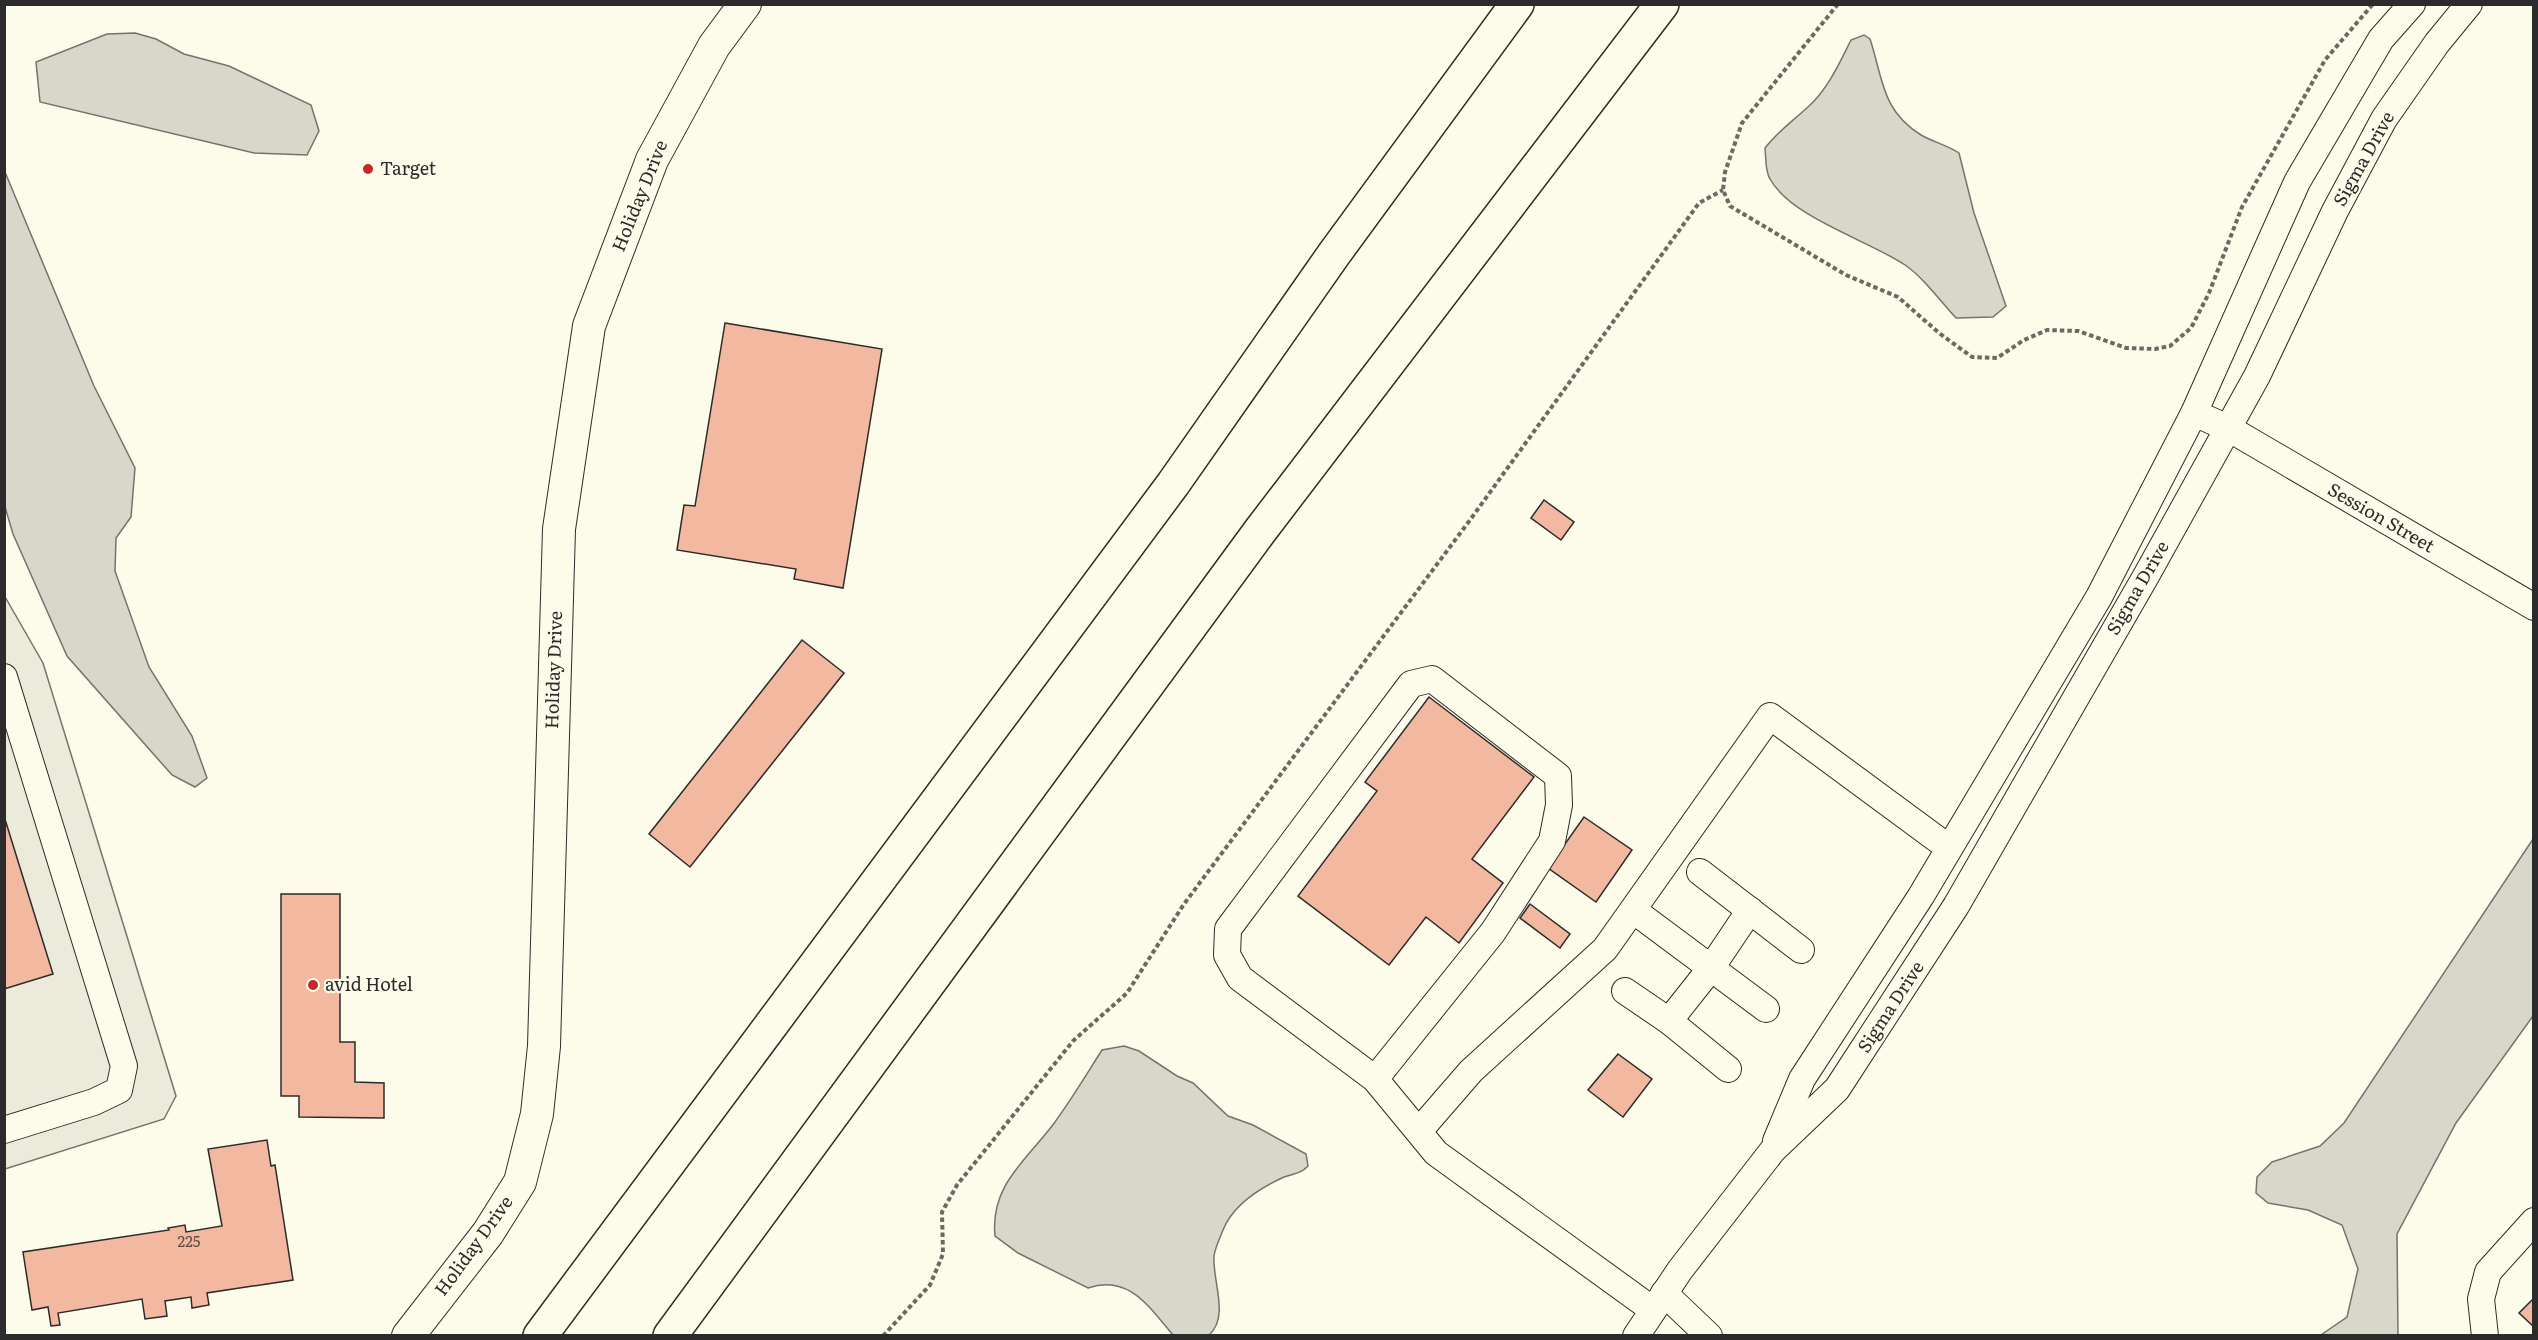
<svg xmlns="http://www.w3.org/2000/svg" width="2538" height="1340" font-family="Literata,serif">
	<style>
		.parking { fill: #eceadb; stroke: #74746e; stroke-width: 1.5 }
		.water { fill: #d8d7c9; stroke: #74746e; stroke-width: 1.5 }
		.building { fill: #f2b8a0; stroke: #2b2b2b; stroke-width: 1.5 }
		.lines { fill: none; stroke-linecap: round; stroke-linejoin: round }
		.minor-casing { stroke: #2b2b2b; stroke-width: 28 }
		.major-casing { stroke: #2b2b2b; stroke-width: 34 }
		.highway-casing { stroke: #2b2b2b; stroke-width: 36 }
		.path { stroke: #6a6964; stroke-width: 4; stroke-dasharray: 4.5 3; stroke-linecap: butt }
		.minor { stroke: #fdfbea; stroke-width: 26 }
		.major { stroke: #fdfbea; stroke-width: 32 }
		.highway { stroke: #fdfbea; stroke-width: 33 }
		.poi-dot { fill: #c62828; stroke: #fdfbea; stroke-width: 2 }
		.labels { text-anchor: middle; stroke-width: 4.5; stroke-linejoin: round; paint-order: stroke }
		.number-label { font-size: 15px; fill: #5d4e48 }
		.street-label { font-size: 18px; fill: #2b2b2b; stroke: #fdfbea }
		.poi-label { font-size: 18px; fill: #2b2b2b; stroke: #fdfbea; text-anchor: start }
	</style>
	<rect width="100%" height="100%" fill="#fdfbea"/>
	<polygon class="parking" points="4,595 43,663 176,1096 164,1119 5,1169"/>
	<g class="water">
		<polygon points="135,33 156,39 184,54 229,66 311,105 319,131 307,155 254,153 40,102 36,62 107,34"/>
		<path d="M1864 35 1870 39C1883 78 1881 110 1921 135 1933 142 1947 145 1959 153L1974 213 2006 306 1993 317 1956 318C1940 301 1924 278 1905 265 1868 240 1792 218 1770 179 1765 171 1766 157 1765 148 1780 129 1792 122 1809 106 1828 89 1840 62 1851 40Z"/>
		<polygon points="5,172 94,386 135,468 131,517 116,538 115,571 149,667 192,736 207,778 195,787 172,775 67,656 13,534 5,507"/>
		<polygon points="2533,839 2533,1016 2456,1123 2397,1234 2398,1335 2321,1335 2347,1317 2358,1269 2342,1225 2308,1210 2268,1203 2256,1193 2257,1177 2272,1162 2320,1146 2344,1123"/>
		<path d="M1124 1046 1139 1051 1177 1076 1193 1083 1228 1116 1253 1125 1306 1154 1308 1166C1302 1173 1293 1174 1284 1177 1260 1188 1233 1205 1223 1230 1220 1238 1215 1248 1214 1256 1212 1280 1230 1317 1209 1335H1173C1149 1307 1129 1274 1088 1288L1018 1253 995 1236C990 1187 1024 1162 1052 1126 1070 1102 1086 1075 1102 1050Z"/>
	</g>
	<g class="building">
		<polygon points="725,323 882,349 843,588 794,579 796,569 677,550 684,505 695,506"/>
		<polygon points="1544,500 1574,522 1561,540 1531,518"/>
		<polygon points="802,640 844,673 690,867 649,834"/>
		<polygon points="1429,697 1534,777 1472,859 1503,883 1459,943 1426,917 1389,965 1298,896 1377,791 1365,782"/>
		<polygon points="4,816 53,974 4,989"/>
		<polygon points="1584,817 1632,850 1596,902 1548,868"/>
		<polygon points="281,894 340,894 340,1042 355,1042 355,1082 384,1083 384,1118 299,1117 299,1096 281,1096"/>
		<polygon points="1530,904 1570,934 1560,948 1520,918"/>
		<polygon points="1618,1054 1652,1079 1623,1117 1588,1090"/>
		<polygon points="267,1140 271,1166 275,1165 293,1280 207,1293 209,1305 192,1308 191,1297 165,1301 167,1316 145,1319 142,1299 58,1313 60,1325 51,1326 48,1307 32,1310 23,1252 169,1230 168,1228 185,1225 186,1232 222,1226 208,1149"/>
		<polygon points="2534,1298 2534,1327 2519,1313"/>
	</g>
	<g class="lines">
		<defs>
			<g id="minor">
				<polyline points="2194,413 2228,428 2534,607"/>
				<polyline points="4,677 124,1066 119,1090 94,1102 4,1130"/>
				<polyline points="1700,872 1801,950"/>
				<polyline points="1633,910 1766,1009"/>
				<polyline points="1625,991 1669,1021 1711,968 1750,910"/>
				<polyline points="1669,1021 1728,1069"/>
				<polyline points="1375,1079 1493,932 1552,841 1559,805 1558,776 1432,679 1411,684 1228,929 1227,955 1240,978 1375,1079 1436,1153 1653,1310"/>
				<polyline points="1419,1131 1471,1071 1605,949 1770,716 1949,848"/>
				<polyline points="1776,1141 1802,1079 1921,896 2099,597 2194,413 2297,182 2381,39 2412,4"/>
				<polyline points="1664,1293 1709,1336"/>
				<polyline points="1636,1336 1680,1270 1773,1150 1837,1089 1956,906 2146,576 2257,376 2335,211 2384,119 2437,43 2469,4"/>
				<polyline points="2485,1336 2481,1299 2488,1272 2534,1221"/>
			</g>
			<polyline id="major" points="408,1336 488,1233 520,1182 537,1114 544,1046 559,529 589,326 652,160 714,46 745,4"/>
			<g id="highway">
				<polyline points="540,1336 1173,484 1334,254 1517,4"/>
				<polyline points="670,1336 1260,531 1662,4"/>
			</g>
		</defs>
		<use href="#minor" class="minor-casing"/>
		<use href="#major" class="major-casing"/>
		<use href="#highway" class="highway-casing"/>
		<g class="path">
			<polyline points="1838,4 1742,123 1725,172 1723,190 1730,206 1846,275 1898,297 1939,333 1972,357 1997,358 2024,340 2047,330 2078,331 2126,348 2155,349 2170,346 2191,328 2209,293 2242,207 2325,60 2373,4"/>
			<polyline points="883,1336 930,1285 943,1254 942,1212 957,1185 1073,1041 1127,993 1184,904 1470,520 1699,203 1723,190"/>
		</g>
		<use href="#minor" class="minor"/>
		<use href="#major" class="major"/>
		<use href="#highway" class="highway"/>
	</g>
	<g class="poi-dot">
		<circle cx="368" cy="169" r="6"/>
		<circle cx="313" cy="985" r="6"/>
	</g>
	<g class="labels">
		<g class="number-label">
			<text x="189" y="1247">225</text>
		</g>
		<g class="street-label">
			<text transform="translate(2364 159) rotate(-61)" y="6">Sigma Drive</text>
			<text transform="translate(640 196) rotate(-68)" y="6">Holiday Drive</text>
			<text transform="translate(2381 518) rotate(30)" y="6">Session Street</text>
			<text transform="translate(2138 588) rotate(-60)" y="6">Sigma Drive</text>
			<text transform="translate(554 670) rotate(-88)" y="6">Holiday Drive</text>
			<text transform="translate(1891 1007) rotate(-57)" y="6">Sigma Drive</text>
			<text transform="translate(474 1246) rotate(-54)" y="6">Holiday Drive</text>
		</g>
		<g class="poi-label">
			<text x="380" y="175">Target</text>
			<text x="325" y="991">avid Hotel</text>
		</g>
	</g>
	<rect width="2538" height="1340" fill="none" stroke="#2b2b2b" stroke-width="12"/>
</svg>
